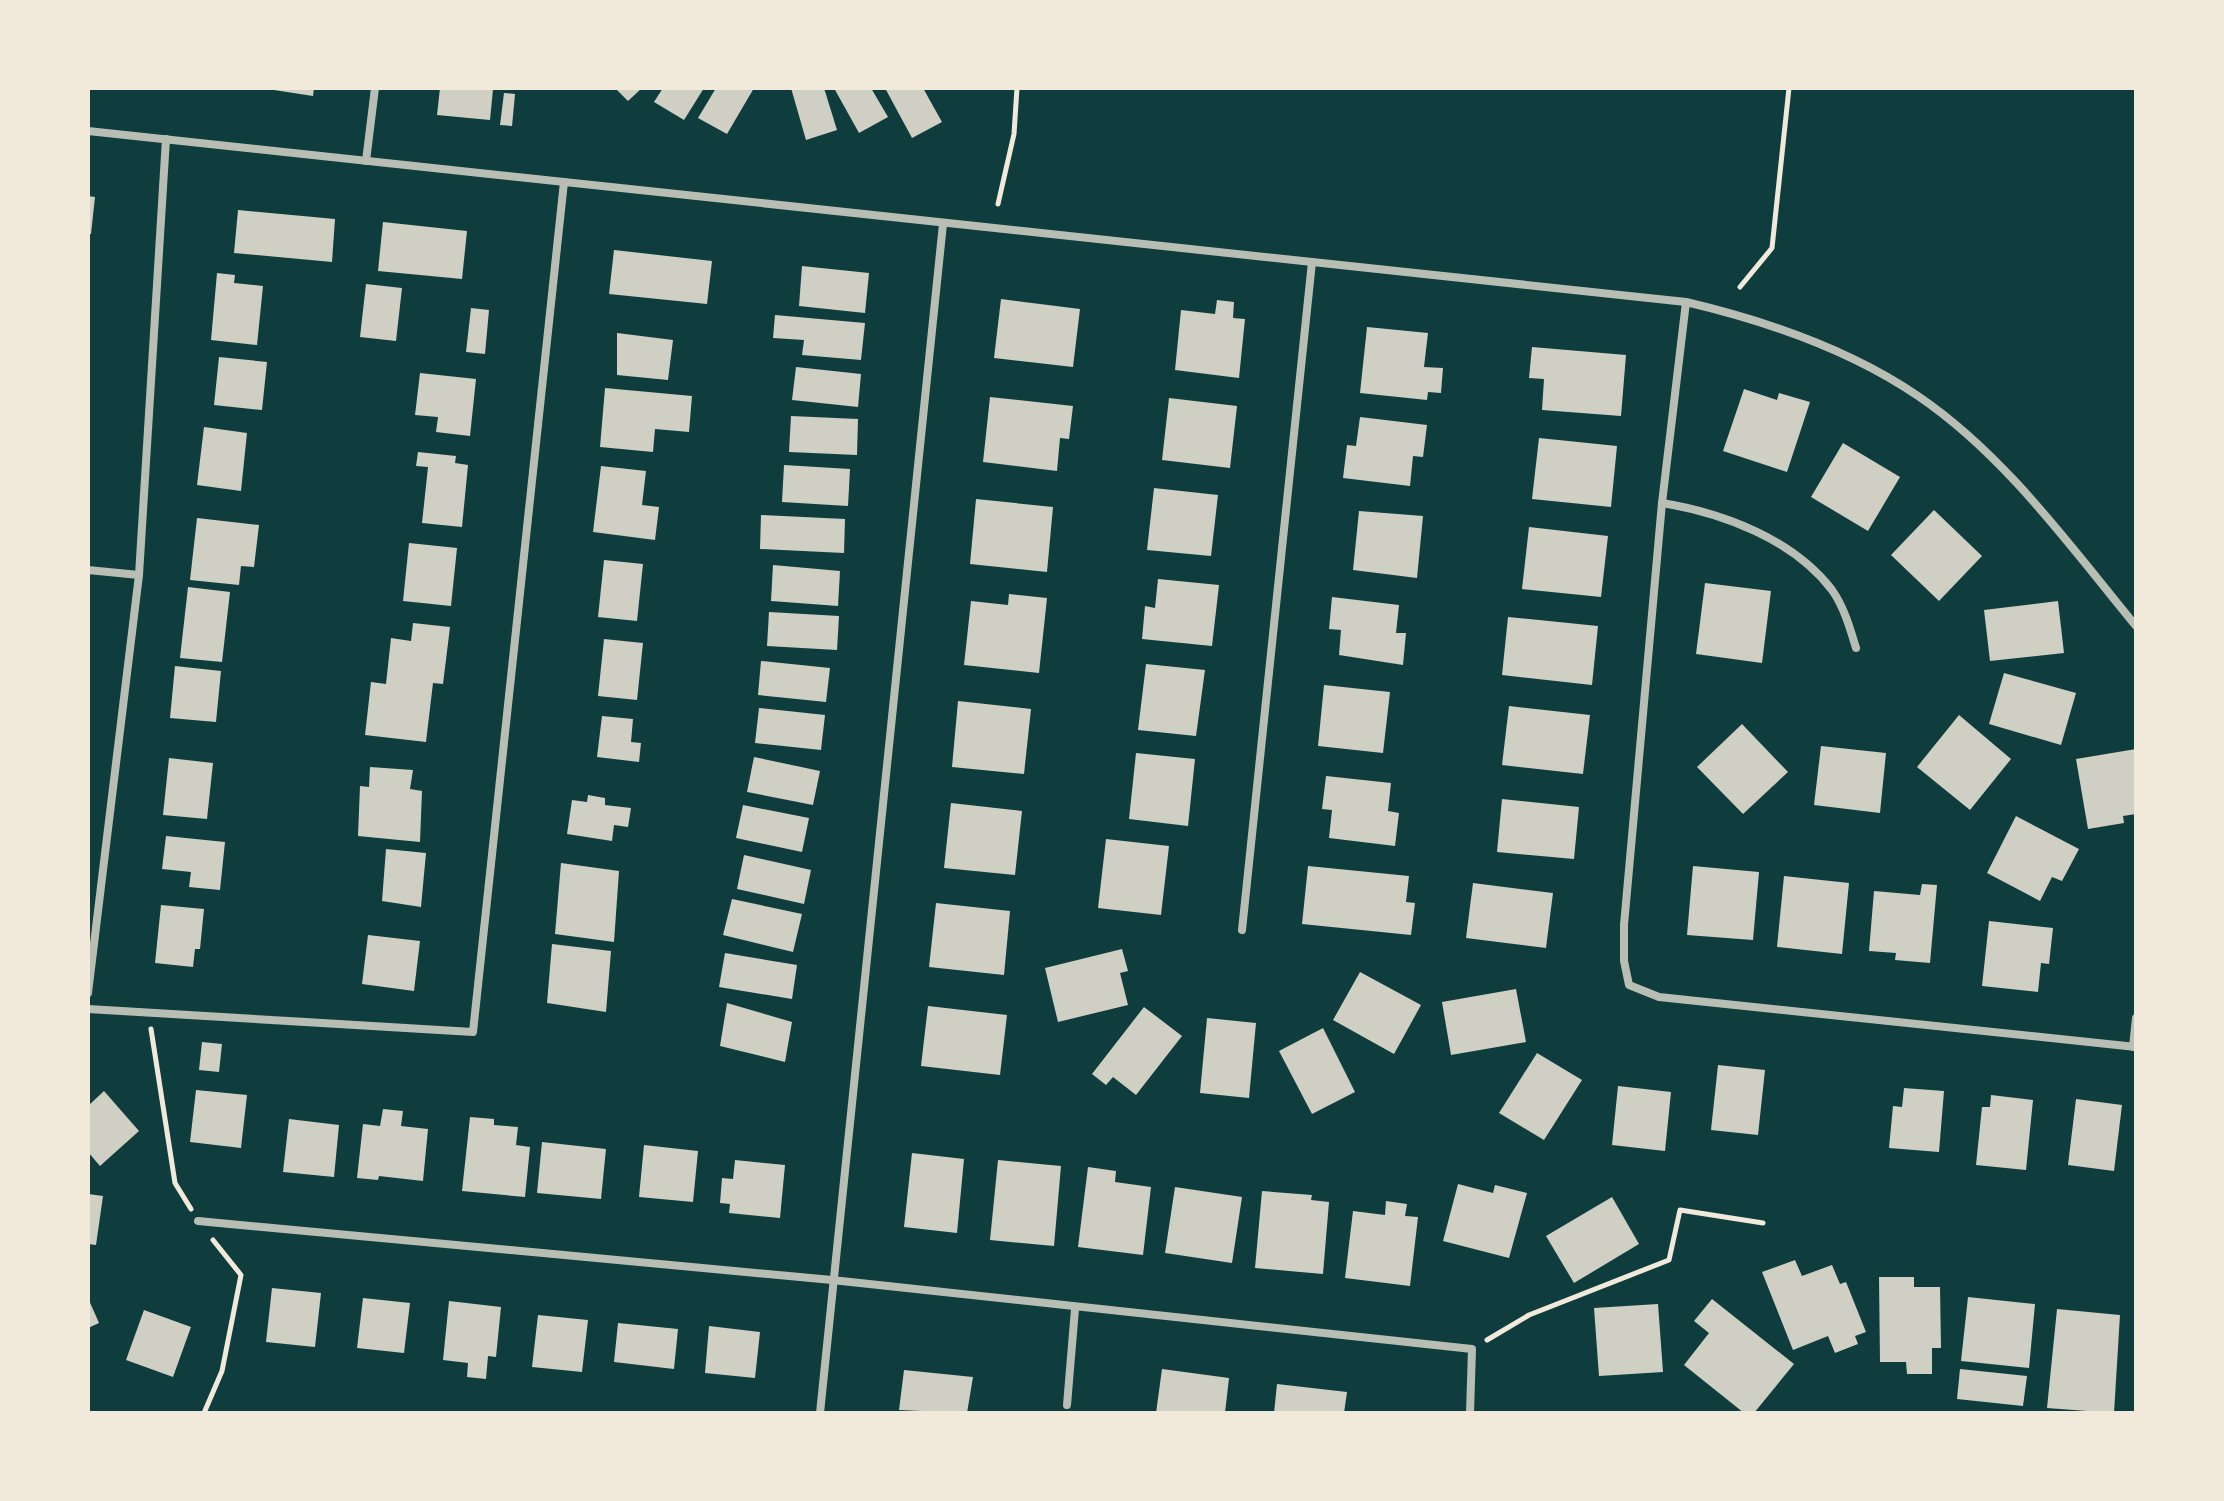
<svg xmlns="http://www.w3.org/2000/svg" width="2224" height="1501" font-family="Commissioner,sans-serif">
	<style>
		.building { fill: #cfcfc3 }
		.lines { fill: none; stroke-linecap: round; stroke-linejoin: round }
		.path { stroke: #f1e9da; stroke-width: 5 }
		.minor { stroke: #b8beb3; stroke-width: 8 }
	</style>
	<rect width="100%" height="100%" fill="#0f3d3e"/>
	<g class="building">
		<polygon points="261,88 314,88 313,96"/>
		<polygon points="440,88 493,89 490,120 437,115"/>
		<polygon points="615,88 642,88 628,101"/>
		<polygon points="663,88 704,88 684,120 654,102"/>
		<polygon points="716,88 754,88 727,134 698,118"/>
		<polygon points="791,88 824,88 837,130 806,140"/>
		<polygon points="834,88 871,88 888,117 859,133"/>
		<polygon points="885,88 923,88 942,122 912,138"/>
		<polygon points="504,93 515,94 512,126 500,125"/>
		<polygon points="88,196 95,197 91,234 88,234"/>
		<polygon points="238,210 335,219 332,262 234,253"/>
		<polygon points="383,222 467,231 462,279 378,271"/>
		<polygon points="614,250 712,261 707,304 609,294"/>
		<polygon points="802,266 869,273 865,313 799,306"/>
		<polygon points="217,273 235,275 234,283 263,286 257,345 211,340"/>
		<polygon points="366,284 402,288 396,341 360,337"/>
		<polygon points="1001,299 1080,309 1073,367 994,358"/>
		<polygon points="1217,300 1234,302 1233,318 1245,319 1239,378 1175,370 1181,310 1215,314"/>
		<polygon points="471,308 489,310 485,354 466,352"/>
		<polygon points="775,315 865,323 861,360 802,355 804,340 773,338"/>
		<polygon points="1367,327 1428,333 1424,367 1443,368 1441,393 1428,392 1427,400 1360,393"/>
		<polygon points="617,333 673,340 668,380 617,375"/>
		<polygon points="1532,347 1626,355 1621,416 1542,410 1544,379 1529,378"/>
		<polygon points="219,357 267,362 262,410 214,405"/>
		<polygon points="796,367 861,374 858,407 792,400"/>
		<polygon points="420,373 476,379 470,436 436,432 438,417 415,415"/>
		<polygon points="605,388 692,396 689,432 655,429 653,452 600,447"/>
		<polygon points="1744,389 1777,400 1779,393 1810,402 1787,472 1723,451"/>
		<polygon points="990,397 1073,406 1069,439 1060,438 1057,471 983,462"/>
		<polygon points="1169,398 1237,406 1230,468 1162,460"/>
		<polygon points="791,416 858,419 857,455 789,452"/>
		<polygon points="1360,417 1427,425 1423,457 1413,456 1410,486 1343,478 1347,445 1356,446"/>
		<polygon points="204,427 247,433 241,491 197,485"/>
		<polygon points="1539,438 1617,446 1611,507 1532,499"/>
		<polygon points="1843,443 1900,477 1868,531 1811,497"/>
		<polygon points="418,452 456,456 455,463 468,465 462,527 422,523 428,467 416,466"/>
		<polygon points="784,465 850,469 848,506 782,502"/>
		<polygon points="601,466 646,471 642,505 659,507 655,540 593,532"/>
		<polygon points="1154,488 1218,495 1211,556 1147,550"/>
		<polygon points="976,499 1053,507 1047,572 970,564"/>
		<polygon points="1934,510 1982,556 1939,601 1891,555"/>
		<polygon points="1359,511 1423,516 1417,578 1353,570"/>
		<polygon points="761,515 845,519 844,553 760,549"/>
		<polygon points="197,518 259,525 254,567 241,566 239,585 190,580"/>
		<polygon points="1529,527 1608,536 1601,597 1522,589"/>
		<polygon points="409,543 457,548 451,606 403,601"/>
		<polygon points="604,560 643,564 637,621 598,617"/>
		<polygon points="773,565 840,571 838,606 771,601"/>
		<polygon points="1158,579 1219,585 1212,646 1142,639 1145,606 1155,608"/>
		<polygon points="1705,583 1771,591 1762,663 1696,654"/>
		<polygon points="188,587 230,592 222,662 180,658"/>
		<polygon points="1009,594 1047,598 1039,673 964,665 971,601 1008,605"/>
		<polygon points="1332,597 1399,605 1396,633 1406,633 1403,665 1339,655 1341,630 1329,629"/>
		<polygon points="2058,601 2064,653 1990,661 1984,610"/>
		<polygon points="769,612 839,616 837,650 767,646"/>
		<polygon points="1508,617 1598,626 1592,685 1502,675"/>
		<polygon points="413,623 450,627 443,684 433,683 426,742 365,735 371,682 386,684 391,638 411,641"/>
		<polygon points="604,639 643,643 637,700 598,696"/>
		<polygon points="761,661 830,668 826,702 758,695"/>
		<polygon points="1146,664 1205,670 1196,736 1138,730"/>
		<polygon points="175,666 221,671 216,722 170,718"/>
		<polygon points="2004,673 2076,693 2061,745 1989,724"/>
		<polygon points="1324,685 1390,692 1383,753 1318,746"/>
		<polygon points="958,701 1031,709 1024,774 952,767"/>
		<polygon points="1509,706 1590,715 1583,774 1502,765"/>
		<polygon points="759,708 825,715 821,750 755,743"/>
		<polygon points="1959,715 2011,759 1970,810 1917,767"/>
		<polygon points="602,716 633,719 631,742 641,743 639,762 597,757"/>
		<polygon points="1742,724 1788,772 1743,814 1697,767"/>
		<polygon points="1821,746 1886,753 1880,813 1814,805"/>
		<polygon points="2136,749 2136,814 2123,816 2124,823 2088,829 2076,759"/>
		<polygon points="1136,753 1195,759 1188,826 1129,819"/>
		<polygon points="754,757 820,771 813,805 747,792"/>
		<polygon points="169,758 213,763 207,819 163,815"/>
		<polygon points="370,767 413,770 410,789 422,791 420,842 358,836 360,786 369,787"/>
		<polygon points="1326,776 1391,783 1388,811 1399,813 1395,846 1329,838 1332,810 1322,809"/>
		<polygon points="588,795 605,798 605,805 631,808 628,827 614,825 612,841 567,834 572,800 587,802"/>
		<polygon points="1502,799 1579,807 1574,859 1497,852"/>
		<polygon points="951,803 1022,811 1015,875 944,868"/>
		<polygon points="743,805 809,818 802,852 736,838"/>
		<polygon points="2016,816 2079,849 2062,881 2052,877 2040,901 1987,873"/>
		<polygon points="166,836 225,842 220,890 189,887 191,872 162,869"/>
		<polygon points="1106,839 1169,846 1161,915 1098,908"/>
		<polygon points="386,849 426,853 421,907 382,901"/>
		<polygon points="744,855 811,870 804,904 737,889"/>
		<polygon points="561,863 619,871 614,942 555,934"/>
		<polygon points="1308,866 1409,876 1406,902 1415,903 1411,935 1302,924"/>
		<polygon points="1693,866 1759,872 1753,940 1687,935"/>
		<polygon points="1784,876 1849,883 1842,954 1777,947"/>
		<polygon points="1473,883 1553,893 1546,948 1466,938"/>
		<polygon points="1922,884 1937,885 1930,963 1895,960 1896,953 1869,951 1874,891 1920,895"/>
		<polygon points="732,899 802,914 793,952 723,935"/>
		<polygon points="936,903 1010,911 1004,975 929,967"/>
		<polygon points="161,905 204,909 200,949 195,949 193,967 155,963"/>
		<polygon points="1989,921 2053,928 2049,964 2041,963 2038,992 1982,986"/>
		<polygon points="368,935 420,941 414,991 362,984"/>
		<polygon points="552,944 611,951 606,1012 547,1003"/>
		<polygon points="1122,949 1128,971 1120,973 1128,1005 1058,1022 1045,968"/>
		<polygon points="725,953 797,965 792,999 719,987"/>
		<polygon points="1360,972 1421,1005 1394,1054 1333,1020"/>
		<polygon points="1516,989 1526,1042 1451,1055 1442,1002"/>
		<polygon points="727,1003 792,1022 785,1062 720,1046"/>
		<polygon points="928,1006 1007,1015 1000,1075 921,1066"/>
		<polygon points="1144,1007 1182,1036 1136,1095 1113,1077 1106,1085 1092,1074"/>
		<polygon points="1207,1018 1256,1023 1249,1098 1200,1093"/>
		<polygon points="1323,1028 1355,1092 1312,1114 1279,1051"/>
		<polygon points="202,1042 222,1044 219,1072 199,1070"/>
		<polygon points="1537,1053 1582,1080 1544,1140 1499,1113"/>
		<polygon points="1718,1065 1765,1070 1758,1135 1711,1130"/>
		<polygon points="1618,1086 1671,1092 1665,1151 1612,1145"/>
		<polygon points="1904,1088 1944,1091 1939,1152 1889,1148 1893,1106 1902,1107"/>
		<polygon points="196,1090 247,1095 241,1148 190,1142"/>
		<polygon points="104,1091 139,1131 100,1166 88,1152 88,1106"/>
		<polygon points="1991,1095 2033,1100 2026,1170 1976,1165 1982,1107 1990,1107"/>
		<polygon points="2076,1099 2122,1105 2114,1171 2068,1165"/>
		<polygon points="383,1109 403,1111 401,1126 428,1129 423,1181 379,1176 378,1180 357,1178 363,1124 380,1126"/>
		<polygon points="470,1117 494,1119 494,1125 518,1127 516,1145 530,1147 525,1197 462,1191"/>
		<polygon points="289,1119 339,1125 334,1177 283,1172"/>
		<polygon points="542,1142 606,1149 601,1199 537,1193"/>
		<polygon points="644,1145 698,1151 693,1202 639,1197"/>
		<polygon points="912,1153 964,1159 957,1233 904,1227"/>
		<polygon points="735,1160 785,1165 780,1218 729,1213 730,1204 720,1203 722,1178 733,1179"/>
		<polygon points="998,1160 1061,1166 1054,1246 990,1240"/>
		<polygon points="1088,1167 1116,1171 1115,1182 1151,1187 1143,1255 1078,1247"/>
		<polygon points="1458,1184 1493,1193 1495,1185 1527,1193 1509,1258 1443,1241"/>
		<polygon points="1175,1187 1242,1197 1232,1263 1165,1253"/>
		<polygon points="1262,1191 1312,1195 1311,1200 1329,1202 1323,1274 1255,1268"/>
		<polygon points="88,1194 103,1196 96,1245 88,1244"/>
		<polygon points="1612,1197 1639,1244 1574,1283 1546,1236"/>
		<polygon points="1386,1201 1407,1204 1405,1216 1418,1217 1410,1286 1345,1278 1353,1211 1385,1215"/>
		<polygon points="1795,1260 1802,1276 1832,1265 1840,1284 1846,1282 1866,1332 1855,1336 1858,1344 1835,1353 1828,1336 1793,1350 1762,1272"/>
		<polygon points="1879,1277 1914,1277 1914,1287 1940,1287 1941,1348 1932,1348 1932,1374 1907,1374 1906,1362 1880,1362"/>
		<polygon points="272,1288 321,1293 315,1347 266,1342"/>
		<polygon points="1968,1297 2035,1304 2029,1368 1961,1361"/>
		<polygon points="88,1298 99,1323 88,1328"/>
		<polygon points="363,1298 410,1303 404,1353 357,1348"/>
		<polygon points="1712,1299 1794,1364 1754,1413 1744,1413 1684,1365 1709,1333 1694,1321"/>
		<polygon points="449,1301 501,1307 496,1357 488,1356 486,1379 467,1377 468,1363 443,1360"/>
		<polygon points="1658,1304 1663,1372 1599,1376 1594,1308"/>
		<polygon points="2057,1309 2120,1315 2114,1413 2047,1408"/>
		<polygon points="144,1310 191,1327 173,1377 126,1360"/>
		<polygon points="538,1315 588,1320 582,1372 532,1367"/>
		<polygon points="618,1323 678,1329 674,1369 614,1362"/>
		<polygon points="709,1326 760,1332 755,1378 705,1373"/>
		<polygon points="1162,1369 1229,1378 1225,1413 1156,1413"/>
		<polygon points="1960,1369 2027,1376 2023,1406 1957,1399"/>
		<polygon points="904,1370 973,1377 967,1413 899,1410"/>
		<polygon points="1277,1384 1347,1392 1344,1413 1274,1413"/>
	</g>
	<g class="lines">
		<g class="path">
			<polyline points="998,204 1014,134 1017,88"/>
			<polyline points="1740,287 1772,248 1789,88"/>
			<polyline points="151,1029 175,1183 191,1209"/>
			<polyline points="1487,1340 1529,1315 1669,1260 1680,1210 1763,1223"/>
			<polyline points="204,1413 222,1371 241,1275 213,1240"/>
		</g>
		<g class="minor">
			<path d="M88 131 1686 302C1767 321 1849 349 1918 396 2005 455 2070 546 2136 626"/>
			<polyline points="366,161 375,88"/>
			<polyline points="1686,302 1662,503 1624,925 1624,961 1629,985 1659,997 2136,1047"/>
			<path d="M1662 503C1723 513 1793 539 1832 590 1844 607 1850 628 1856 648"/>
			<polyline points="88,570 139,575"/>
			<polyline points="1242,930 1312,262"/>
			<polyline points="88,993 139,575 166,139"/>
			<polyline points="88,1009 473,1032 564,182"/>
			<polyline points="2133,1047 2136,1018"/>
			<polyline points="198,1221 832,1280 1472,1349 1470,1413"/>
			<polyline points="1067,1405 1075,1309"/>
			<polyline points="820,1413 943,224"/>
		</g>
	</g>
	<rect width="2224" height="1501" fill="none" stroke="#f1e9da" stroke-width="180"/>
</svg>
